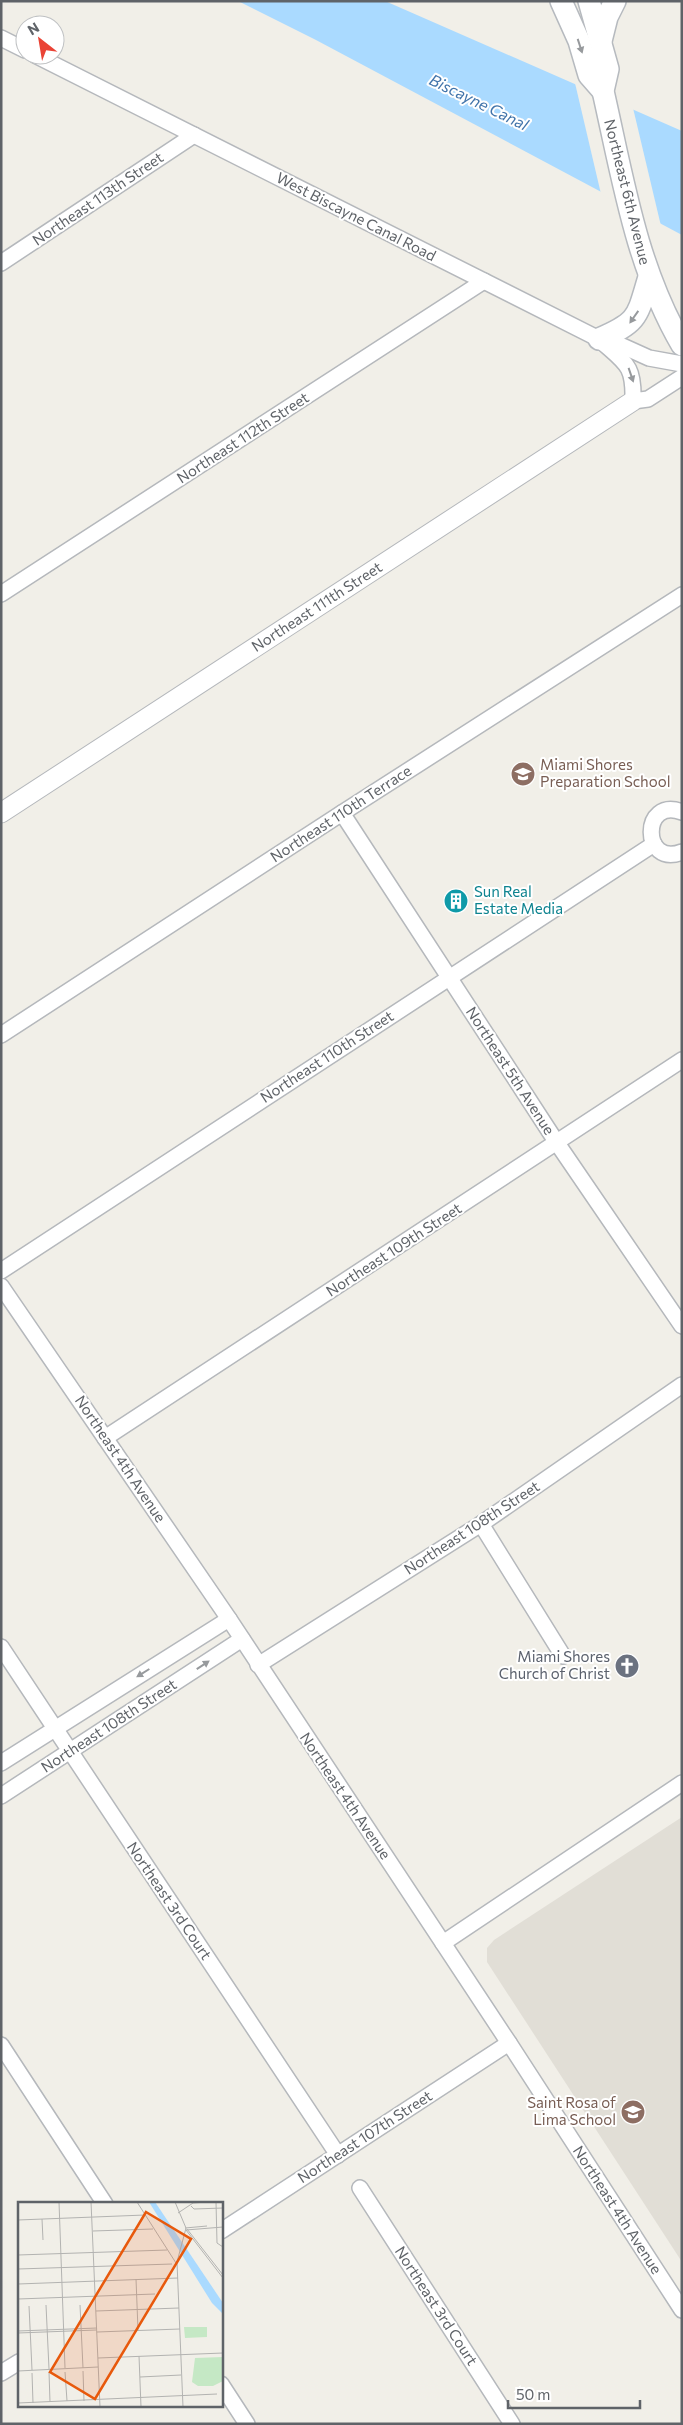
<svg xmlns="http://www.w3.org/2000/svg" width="683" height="2425" font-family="Commissioner,sans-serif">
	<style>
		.education { fill: #e1ded6 }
		.water { fill: #aadaff }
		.pier { fill: #f1efe8 }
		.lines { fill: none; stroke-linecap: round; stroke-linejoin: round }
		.minor-casing { stroke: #b5b8bc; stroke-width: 18 }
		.tertiary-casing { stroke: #b5b8bc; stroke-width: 21 }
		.secondary-casing { stroke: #b6babf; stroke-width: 24 }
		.minor { stroke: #fff; stroke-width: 15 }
		.tertiary { stroke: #fff; stroke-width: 19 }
		.secondary { stroke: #fff; stroke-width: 21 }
		.oneway { fill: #979a9d }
		.labels { text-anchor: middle; stroke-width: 4; stroke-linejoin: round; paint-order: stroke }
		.street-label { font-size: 15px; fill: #5f6368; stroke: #fff }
		.education-label { font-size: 15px; fill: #785e54; stroke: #fff; text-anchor: start }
		.culture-label { font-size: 15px; fill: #0d838f; stroke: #fff; text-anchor: start }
		.worship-label { font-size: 15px; fill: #5b616d; stroke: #fff; text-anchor: end }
		.water-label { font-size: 16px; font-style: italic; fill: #4174aa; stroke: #fff }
		.inset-road { fill: none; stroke: #b3b3b1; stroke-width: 1 }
		.view { fill: #e8590c; fill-opacity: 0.15; stroke: #e8590c; stroke-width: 2.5 }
		.inset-edge { fill: none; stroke: #5f6368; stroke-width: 2.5 }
	</style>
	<rect width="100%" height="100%" fill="#f1efe8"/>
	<polygon class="education" points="682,1817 682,2262 487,1962 487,1948 494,1940"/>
	<polygon class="water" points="238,1 385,1 682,131 682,235 316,40"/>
	<polygon class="pier" points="575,83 633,108 661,226 601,194"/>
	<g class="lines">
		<defs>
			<g id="minor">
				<polyline points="1,38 25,50"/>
				<polyline points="35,55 599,339 618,344 649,358 682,364"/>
				<polyline points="1,263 194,135"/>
				<path d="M602 342C627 364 634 366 633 401L648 399 682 377"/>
				<polyline points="1,594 484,281"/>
				<path d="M682 812C641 796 641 868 682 852"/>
				<polyline points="342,813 557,1143 682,1326"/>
				<polyline points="1,1035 342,813 682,595"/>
				<polyline points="1,1271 654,844"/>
				<polyline points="1,1286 229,1619 509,2043 682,2310"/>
				<polyline points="105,1438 682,1060"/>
				<polyline points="481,1524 563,1656"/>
				<polyline points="1,1647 338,2155"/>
				<polyline points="258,1665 481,1524 682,1385"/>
				<polyline points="1,1763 229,1619"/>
				<polyline points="1,1796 242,1639"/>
				<polyline points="443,1943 682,1783"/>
				<polyline points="1,2045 105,2204"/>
				<polyline points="360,2188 512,2424"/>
				<polyline points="221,2231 509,2043"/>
				<polyline points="1,2373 19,2362"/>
				<polyline points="221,2384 247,2424"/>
			</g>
			<polyline id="tertiary" points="1,813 633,401"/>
			<g id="secondary">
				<polyline points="561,1 579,41 589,75 603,91"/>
				<path d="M589 1 608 69 603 91C623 179 636 266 682 345"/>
				<polyline points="601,41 607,17 615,1"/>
				<path d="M599 339C639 322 637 317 649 277"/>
			</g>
		</defs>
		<use href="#minor" class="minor-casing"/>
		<use href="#tertiary" class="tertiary-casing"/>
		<use href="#secondary" class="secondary-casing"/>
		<use href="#minor" class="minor"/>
		<use href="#tertiary" class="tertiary"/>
		<use href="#secondary" class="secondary"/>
	</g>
	<defs><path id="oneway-solid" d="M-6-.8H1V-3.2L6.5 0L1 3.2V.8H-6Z" transform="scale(1.25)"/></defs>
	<g class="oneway">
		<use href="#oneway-solid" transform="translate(580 46) rotate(72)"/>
		<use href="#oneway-solid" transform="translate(634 317) rotate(125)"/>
		<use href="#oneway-solid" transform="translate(631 375) rotate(71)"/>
		<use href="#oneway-solid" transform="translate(203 1665) rotate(-33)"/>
		<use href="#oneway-solid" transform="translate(143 1673) rotate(148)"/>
	</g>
	<defs>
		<symbol id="school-disc" viewBox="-11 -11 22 22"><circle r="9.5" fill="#8d6e63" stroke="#fff"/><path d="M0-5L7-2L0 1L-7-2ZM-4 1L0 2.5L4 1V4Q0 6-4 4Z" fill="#fff"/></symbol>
		<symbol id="building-disc" viewBox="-11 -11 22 22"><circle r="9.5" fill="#0f9aa8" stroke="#fff"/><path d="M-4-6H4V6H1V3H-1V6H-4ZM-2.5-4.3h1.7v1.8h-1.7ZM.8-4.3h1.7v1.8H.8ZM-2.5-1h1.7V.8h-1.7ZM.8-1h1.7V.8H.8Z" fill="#fff"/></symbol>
		<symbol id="church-disc" viewBox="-11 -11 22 22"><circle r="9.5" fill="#6b7280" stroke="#fff"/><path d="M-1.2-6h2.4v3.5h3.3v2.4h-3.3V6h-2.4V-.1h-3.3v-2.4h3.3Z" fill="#fff"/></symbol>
	</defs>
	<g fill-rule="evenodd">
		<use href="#school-disc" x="509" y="760" width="28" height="28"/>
		<use href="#building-disc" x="442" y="887" width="28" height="28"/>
		<use href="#church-disc" x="613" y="1652" width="28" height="28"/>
		<use href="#school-disc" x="619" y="2098" width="28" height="28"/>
	</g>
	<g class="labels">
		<g class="street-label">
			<text transform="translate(627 192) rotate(76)" y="5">Northeast 6th Avenue</text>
			<text transform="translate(98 199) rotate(-34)" y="5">Northeast 113th Street</text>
			<text transform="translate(356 217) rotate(27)" y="5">West Biscayne Canal Road</text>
			<text transform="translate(243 438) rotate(-33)" y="5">Northeast 112th Street</text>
			<text transform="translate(317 607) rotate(-33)" y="5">Northeast 111th Street</text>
			<text transform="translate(341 814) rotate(-33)" y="5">Northeast 110th Terrace</text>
			<text transform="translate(327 1057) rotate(-33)" y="5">Northeast 110th Street</text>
			<text transform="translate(510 1071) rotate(57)" y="5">Northeast 5th Avenue</text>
			<text transform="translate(394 1250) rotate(-33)" y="5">Northeast 109th Street</text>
			<text transform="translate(120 1459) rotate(56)" y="5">Northeast 4th Avenue</text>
			<text transform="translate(472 1528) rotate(-33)" y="5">Northeast 108th Street</text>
			<text transform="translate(109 1726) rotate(-33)" y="5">Northeast 108th Street</text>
			<text transform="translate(345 1796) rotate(56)" y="5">Northeast 4th Avenue</text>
			<text transform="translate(169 1901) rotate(56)" y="5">Northeast 3rd Court</text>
			<text transform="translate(365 2137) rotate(-33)" y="5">Northeast 107th Street</text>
			<text transform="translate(617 2210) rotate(57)" y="5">Northeast 4th Avenue</text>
			<text transform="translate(436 2306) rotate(57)" y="5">Northeast 3rd Court</text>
		</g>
		<g class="education-label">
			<text x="540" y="770">Miami Shores<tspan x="540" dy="17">Preparation School</tspan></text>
			<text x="616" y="2108" text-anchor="end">Saint Rosa of<tspan x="616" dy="17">Lima School</tspan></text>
		</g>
		<g class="culture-label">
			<text x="474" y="897">Sun Real<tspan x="474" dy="17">Estate Media</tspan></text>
		</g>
		<g class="worship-label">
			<text x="610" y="1662">Miami Shores<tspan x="610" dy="17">Church of Christ</tspan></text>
		</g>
		<g class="water-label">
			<text transform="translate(479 102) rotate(26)" y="6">Biscayne Canal</text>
		</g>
	</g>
	<g transform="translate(18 2202)">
		<rect width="205" height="205" fill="#f1efe8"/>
		<path d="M166 125H189V135L167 136ZM205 155V179L195 184H180L174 180 177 156Z" fill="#c5e8c5"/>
		<path d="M131 0H137L205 101V112L194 101Z" fill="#aadaff"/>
		<path class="inset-road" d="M41 0 47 166M73 0 82 205M119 0 158 61M157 0 168 26 159 60 165 205M198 0 199 41 205 45M173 4 176 7 205 6M160 11 175 1 189 0M24 17 25 38M0 18 127 13M205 25 168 28 205 76M167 26 189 24M169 27 205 73M75 29 135 27M0 53 149 48M0 67 154 62M118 77 120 128M0 82 160 76M0 97 137 92M28 103 31 167M62 103 65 166M11 104 14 168M78 109 161 106M0 129 79 126M79 130 162 127M0 131 78 128M121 154 123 205M80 156 205 151M0 169 80 165M65 169 66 199M31 170 32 200M47 170 49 199M14 171 15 201M122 175 163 173M0 201 199 192"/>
		<path class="view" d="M128 10 173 37 77 197 32 170Z"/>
		<rect width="205" height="205" class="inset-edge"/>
	</g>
	<rect width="683" height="2425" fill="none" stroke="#5f6368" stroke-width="5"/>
	<g transform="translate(40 40) rotate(329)"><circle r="24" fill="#ffffff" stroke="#bfc1c3"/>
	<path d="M0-4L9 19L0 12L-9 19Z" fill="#ea4335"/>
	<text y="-8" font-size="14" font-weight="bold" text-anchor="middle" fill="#5f6368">N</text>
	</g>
	<path d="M508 2400v8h132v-8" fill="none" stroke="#5f6368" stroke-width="2.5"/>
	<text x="516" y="2400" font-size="15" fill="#5f6368" stroke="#ffffff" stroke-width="4" paint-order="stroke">50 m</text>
</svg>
